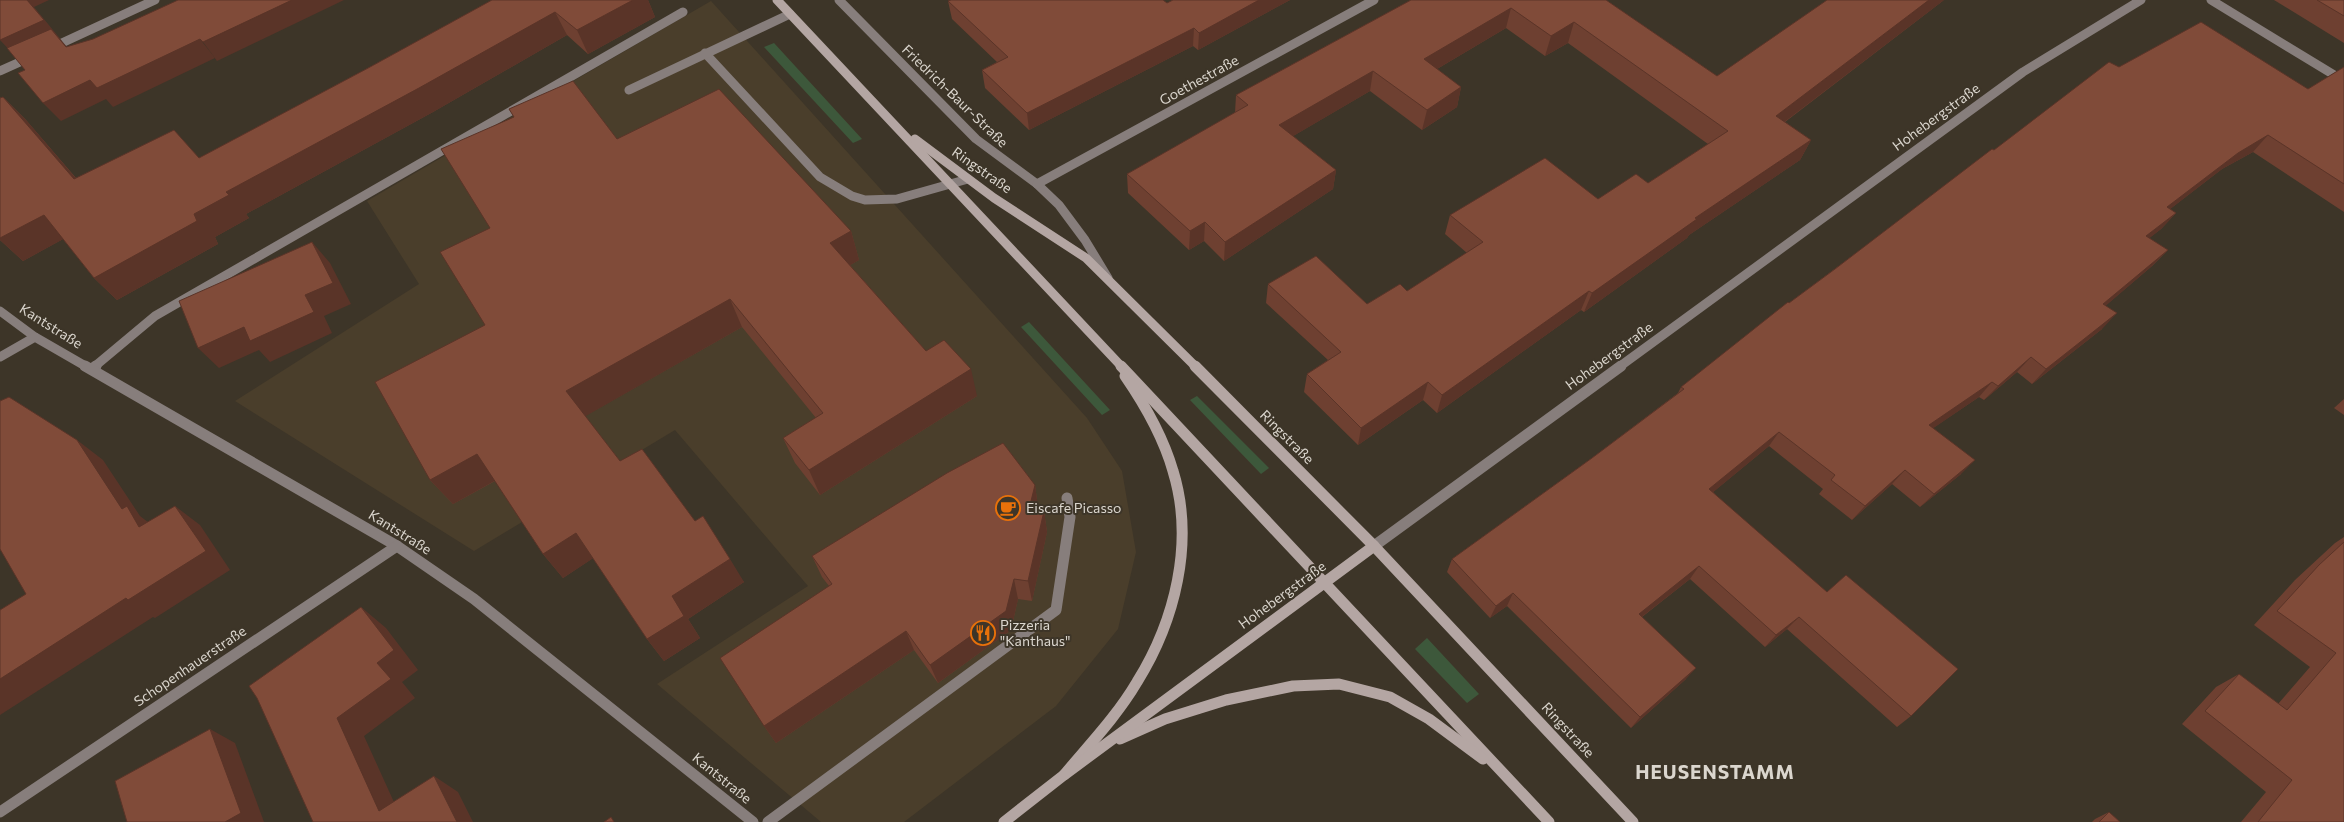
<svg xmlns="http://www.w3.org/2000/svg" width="2344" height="822" font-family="Commissioner,sans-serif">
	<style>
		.built { fill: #4a3e2b }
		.green { fill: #3d583b }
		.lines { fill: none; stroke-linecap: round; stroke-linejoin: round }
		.lane-far1 { stroke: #877e7c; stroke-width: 9 }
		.lane { stroke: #877e7c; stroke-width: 11 }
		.street-far1 { stroke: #877e7c; stroke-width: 9 }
		.street { stroke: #877e7c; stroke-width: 11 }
		.secondary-far1 { stroke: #b4a6a3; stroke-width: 9 }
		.secondary { stroke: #b4a6a3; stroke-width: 11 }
		.wall { fill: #6e4031 }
		.shaded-wall { fill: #5a3428 }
		.building { fill: #804b39; stroke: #5a3428 }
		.labels { text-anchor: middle; stroke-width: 4; stroke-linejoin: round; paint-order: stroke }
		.street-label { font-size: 14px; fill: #dbd6ce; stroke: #3d3528 }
		.poi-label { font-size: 14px; fill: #dbd6ce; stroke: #3d3528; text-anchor: start }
		.district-label { font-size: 19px; font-weight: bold; letter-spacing: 1px; fill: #dbd6ce; stroke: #3d3528 }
	</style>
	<rect width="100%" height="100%" fill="#3d3528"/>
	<polygon class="built" points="711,1 1087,418 1122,471 1136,552 1118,629 1056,706 904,822 821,822 657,684 808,586 675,430 474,551 235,401 419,284 367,201"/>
	<g class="green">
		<polygon points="774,43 862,139 853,143 764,47"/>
		<polygon points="1029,322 1110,410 1102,415 1021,327"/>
		<polygon points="1197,396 1269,468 1261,474 1190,400"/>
		<polygon points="1427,638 1479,694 1467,703 1415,649"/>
	</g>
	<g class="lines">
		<g class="lane-far1">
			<polyline points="705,53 820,177 852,196 865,200 897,199 968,179"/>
			<polyline points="629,90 790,14"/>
			<polyline points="94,367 155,316 683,12"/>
		</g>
		<g class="lane">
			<polyline points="92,369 96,366"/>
			<polyline points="768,822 1056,610 1070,517 1067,498"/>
		</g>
		<g class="street-far1">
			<polyline points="839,0 976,139 1037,184 1059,205 1085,240 1108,278"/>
			<polyline points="2211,0 2344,81"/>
			<polyline points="51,48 155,0"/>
			<polyline points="0,71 31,57"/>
			<polyline points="1037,184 1374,0"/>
			<polyline points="0,311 35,337 87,367"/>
			<polyline points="0,357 35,337"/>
			<polyline points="1619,367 2023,72 2141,0"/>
		</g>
		<g class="street">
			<polyline points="85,366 397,546 474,599 753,822"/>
			<polyline points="1374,546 1621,366"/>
			<polyline points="0,812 397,546"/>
		</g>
		<g class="secondary-far1">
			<polyline points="777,0 1122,367"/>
			<polyline points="915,139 994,198 1086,258 1196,367"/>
		</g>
		<g class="secondary">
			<polyline points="1121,366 1549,822"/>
			<polyline points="1195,366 1374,546 1633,822"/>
			<polyline points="1120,739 1165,719 1226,700 1293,686 1339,684 1390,697 1429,719 1483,759"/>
			<path d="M1064 775C1089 745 1117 716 1137 682 1175 621 1195 542 1173 471 1163 436 1145 405 1125 376"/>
			<polyline points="1004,822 1064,775 1374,546"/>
		</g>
	</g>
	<g class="wall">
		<polygon points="492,0 648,0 655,17 588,54 567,35 433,112 246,214 249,218 215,237 218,244 117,300 94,278 63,239 23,261 0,240 0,98 3,97 26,120 76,178 199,158 370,67"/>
		<polygon points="1173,0 1290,0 1198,50 1193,46 1029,130 985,88 982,70 997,62 952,19 948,1 1167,3"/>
		<polygon points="1411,0 1606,0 1717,76 1944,0 1785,122 1811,140 1800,160 1689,235 1687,238 1584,312 1581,310 1437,413 1423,400 1358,445 1304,392 1307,374 1328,360 1266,303 1268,284 1367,304 1407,291 1467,253 1445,234 1450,215 1598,199 1648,183 1708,144 1568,43 1545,56 1506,28 1437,69 1461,87 1457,107 1422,130 1370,91 1293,136 1336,170 1333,189 1224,261 1204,241 1189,250 1128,193 1127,174 1235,113 1236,95"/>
		<polygon points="2274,0 2344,0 2344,43"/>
		<polygon points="2119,67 2308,89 2344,67 2344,212 2253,152 2222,169 2170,209 2176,213 2161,229 2149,238 2168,250 2152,266 2105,306 2102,329 2032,384 2017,372 1984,400 1979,397 1933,428 1961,474 1920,507 1892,484 1852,520 1819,494 1823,489 1769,446 1713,492 1911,716 1897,727 1787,629 1765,647 1690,579 1642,617 1686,679 1631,728 1507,606 1490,618 1447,572 1452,559 1592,458 1678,393 1681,387 1789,303 1994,150"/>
		<polygon points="509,109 617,139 851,231 859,260 850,265 926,351 977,396 820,495 795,463 783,438 816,418 742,327 585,416 620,461 695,521 744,582 688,619 700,638 664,661 647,639 593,558 563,578 543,554 495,481 453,504 430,480 485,325 490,228 514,117"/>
		<polygon points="2344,399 2344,415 2334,408"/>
		<polygon points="1035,485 1038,507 1037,510 1044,511 1047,532 1032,601 1018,599 1011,630 938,683 914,650 776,743 764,726 829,586 822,577 812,556"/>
		<polygon points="2344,537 2344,822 2241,822 2266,792 2182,724 2216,687 2239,674 2278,704 2310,667 2254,625 2295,580 2335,543"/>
		<polygon points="2109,812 2120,822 2092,822 2095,819"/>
	</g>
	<g class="shaded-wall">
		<polygon points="27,0 49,0 34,7 67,47 16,57 0,40"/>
		<polygon points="292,0 344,0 217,61 203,42"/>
		<polygon points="633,0 648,0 655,17 588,54 577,30"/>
		<polygon points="1259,0 1290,0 1198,50 1199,33"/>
		<polygon points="1929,0 1944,0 1766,136 1776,116"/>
		<polygon points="1511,8 1506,28 1420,79 1424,59"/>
		<polygon points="555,12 567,35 433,112 246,214 249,218 215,237 218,244 117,300 94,278 194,214 226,192"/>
		<polygon points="1574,22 1568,43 1545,56 1551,36"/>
		<polygon points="1194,28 1193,46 1029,130 1027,113"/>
		<polygon points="200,39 215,58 113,107 106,99 61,121 43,103 90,80"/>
		<polygon points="1373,71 1370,91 1278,145 1279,125"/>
		<polygon points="1461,87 1457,107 1422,130 1427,110"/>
		<polygon points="3,97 26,120 96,202 74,179"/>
		<polygon points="2268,135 2253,152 2222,169 2152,223 2167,207 2238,153"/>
		<polygon points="1811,140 1800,160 1689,235 1687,238 1584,312 1592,293 1695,218"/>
		<polygon points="1336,170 1333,189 1224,261 1225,242"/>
		<polygon points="2176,213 2161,229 2132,252 2146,236"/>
		<polygon points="44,215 67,237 23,261 0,240 0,238"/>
		<polygon points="1205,222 1204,241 1189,250 1190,231"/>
		<polygon points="851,231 859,260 840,271 830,243"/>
		<polygon points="312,242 330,263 351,304 324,316 332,333 270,362 259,350 219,368 198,348 244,327 305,295"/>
		<polygon points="2168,250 2152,266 2089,320 2103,304"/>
		<polygon points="1589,291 1581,310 1437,413 1442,395"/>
		<polygon points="730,299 742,327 584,417 566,391"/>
		<polygon points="2117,313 2102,329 2032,384 2046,369"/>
		<polygon points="2031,357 2017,372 1984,400 1998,386"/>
		<polygon points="971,369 977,396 820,495 809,470"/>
		<polygon points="1428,382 1423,400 1358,445 1361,428"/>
		<polygon points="1992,382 1979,397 1916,440 1929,425"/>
		<polygon points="1779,432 1769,446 1700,503 1709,489"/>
		<polygon points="77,440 103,460 140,516 153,526 139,527 122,509"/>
		<polygon points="477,454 498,479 453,504 430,480"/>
		<polygon points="1975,460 1961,474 1920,507 1934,494"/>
		<polygon points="1905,470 1892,484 1852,520 1865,506"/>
		<polygon points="1035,485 1038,507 1033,530 1029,509"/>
		<polygon points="175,506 200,525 230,570 155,618 153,617 0,715 0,679"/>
		<polygon points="1044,511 1047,532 1032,601 1028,581"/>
		<polygon points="576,533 595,557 563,578 543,554"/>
		<polygon points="730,559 744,582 688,619 700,638 664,661 647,639 672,596"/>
		<polygon points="1699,566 1690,579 1630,626 1639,614"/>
		<polygon points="1014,579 1018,599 1011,630 938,683 930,665"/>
		<polygon points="1513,593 1507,606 1490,618 1496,606"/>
		<polygon points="361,607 386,628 418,670 402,682 415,698 364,736 403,822 379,811 337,718"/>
		<polygon points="1799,617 1787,629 1765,647 1776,635"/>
		<polygon points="906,631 914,650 776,743 764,726"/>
		<polygon points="1696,668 1686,679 1631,728 1640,717"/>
		<polygon points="210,729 235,743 264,822 225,822"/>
		<polygon points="434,776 458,792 473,822 457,822"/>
	</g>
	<g class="building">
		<polygon points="0,0 27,0 44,20 0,40"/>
		<polygon points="178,0 292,0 203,42 200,39 97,88 90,80 43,103 18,73 25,70 7,48 51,29 66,47 93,39"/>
		<polygon points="492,0 633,0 577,30 555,12 419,88 226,192 229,195 194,214 197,221 94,278 44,215 0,238 0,98 3,97 74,179 174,130 199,158 370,67"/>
		<polygon points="951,0 1163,0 1167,3 1173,0 1259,0 1199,33 1194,28 1027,113 982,70 1008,57 948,1"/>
		<polygon points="1411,0 1606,0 1717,76 1827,0 1929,0 1776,116 1811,140 1695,218 1697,219 1592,293 1589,291 1442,395 1428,382 1361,428 1307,374 1341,352 1268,284 1316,256 1367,304 1400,284 1407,291 1483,242 1450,215 1545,158 1598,199 1636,174 1648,183 1728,131 1574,22 1551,36 1511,8 1424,59 1461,87 1427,110 1373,71 1279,125 1336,170 1225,242 1205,222 1190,231 1127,174 1248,105 1236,95"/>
		<polygon points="2317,0 2344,0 2344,16"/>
		<polygon points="2201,22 2308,89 2344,67 2344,184 2268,135 2238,153 2167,207 2176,213 2146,236 2168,250 2103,304 2117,313 2046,369 2031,357 1998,386 1992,382 1929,425 1975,460 1934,494 1905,470 1865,506 1831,480 1835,475 1779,432 1709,489 1827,592 1846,575 1958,669 1911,716 1799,617 1776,635 1699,566 1639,614 1696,668 1640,717 1513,593 1496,606 1452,559 1592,458 1684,389 1681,387 1788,302 1789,303 1835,269 1992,149 1994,150 2109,62 2119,67"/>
		<polygon points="573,81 617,139 719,89 851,231 830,243 926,351 944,340 971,369 809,470 783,438 823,413 730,299 566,391 620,461 642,449 695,521 703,516 730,559 672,596 684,616 647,639 576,533 543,554 477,454 430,480 375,382 485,325 440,252 490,228 441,149 514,117 509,109"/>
		<polygon points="312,242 333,283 305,295 314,312 250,341 244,327 198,348 179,301"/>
		<polygon points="9,397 77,440 122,509 127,506 139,527 175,506 206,551 128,600 126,598 0,679 0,610 26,594 0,549 0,401"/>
		<polygon points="1003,443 1035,485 1029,509 1044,511 1028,581 1014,579 1006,611 930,665 906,631 764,726 720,658 832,584 812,556 947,473"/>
		<polygon points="2344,542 2344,822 2258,822 2292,780 2205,711 2239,674 2287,710 2336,653 2277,611 2319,565"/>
		<polygon points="361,607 394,650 377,663 391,679 337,718 379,811 434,776 457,822 313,822 257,698 249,686"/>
		<polygon points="210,729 241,813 225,822 127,822 115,781"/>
		<polygon points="2109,812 2120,822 2099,822"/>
		<polygon points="611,817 614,822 604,822"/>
	</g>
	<defs>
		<symbol id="cafe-ring" viewBox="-11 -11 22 22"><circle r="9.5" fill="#3d3528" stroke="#e8710a" stroke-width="1.5"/><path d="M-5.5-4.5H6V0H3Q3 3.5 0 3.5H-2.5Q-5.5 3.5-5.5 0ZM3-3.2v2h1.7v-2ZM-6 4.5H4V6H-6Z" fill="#e8710a"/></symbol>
		<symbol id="restaurant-ring" viewBox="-11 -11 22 22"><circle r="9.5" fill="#3d3528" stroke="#e8710a" stroke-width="1.5"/><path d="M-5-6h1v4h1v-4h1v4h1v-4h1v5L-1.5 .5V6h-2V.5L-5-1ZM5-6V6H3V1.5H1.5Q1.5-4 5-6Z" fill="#e8710a"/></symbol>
	</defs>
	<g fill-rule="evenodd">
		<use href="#cafe-ring" x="994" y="494" width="28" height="28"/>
		<use href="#restaurant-ring" x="969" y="619" width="28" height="28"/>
	</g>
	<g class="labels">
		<g class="street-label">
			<text transform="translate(1199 80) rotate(-29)" y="5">Goethestraße</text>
			<text transform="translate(955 96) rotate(44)" y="5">Friedrich-Baur-Straße</text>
			<text transform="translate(1936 117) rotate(-36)" y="5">Hohebergstraße</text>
			<text transform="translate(982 170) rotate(35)" y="5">Ringstraße</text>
			<text transform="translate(51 326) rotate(32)" y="5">Kantstraße</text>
			<text transform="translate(1609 356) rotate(-36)" y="5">Hohebergstraße</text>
			<text transform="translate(1287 437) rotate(45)" y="5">Ringstraße</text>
			<text transform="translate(400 532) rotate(32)" y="5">Kantstraße</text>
			<text transform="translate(1282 595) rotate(-36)" y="5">Hohebergstraße</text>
			<text transform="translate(190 666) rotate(-34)" y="5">Schopenhauerstraße</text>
			<text transform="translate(1568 730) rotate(47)" y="5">Ringstraße</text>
			<text transform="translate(722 778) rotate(39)" y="5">Kantstraße</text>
		</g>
		<g class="poi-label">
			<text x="1026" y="513">Eiscafe Picasso</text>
			<text x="1000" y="630">Pizzeria<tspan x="1000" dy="16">"Kanthaus"</tspan></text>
		</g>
		<g class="district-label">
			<text x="1715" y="779">HEUSENSTAMM</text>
		</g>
	</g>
</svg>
